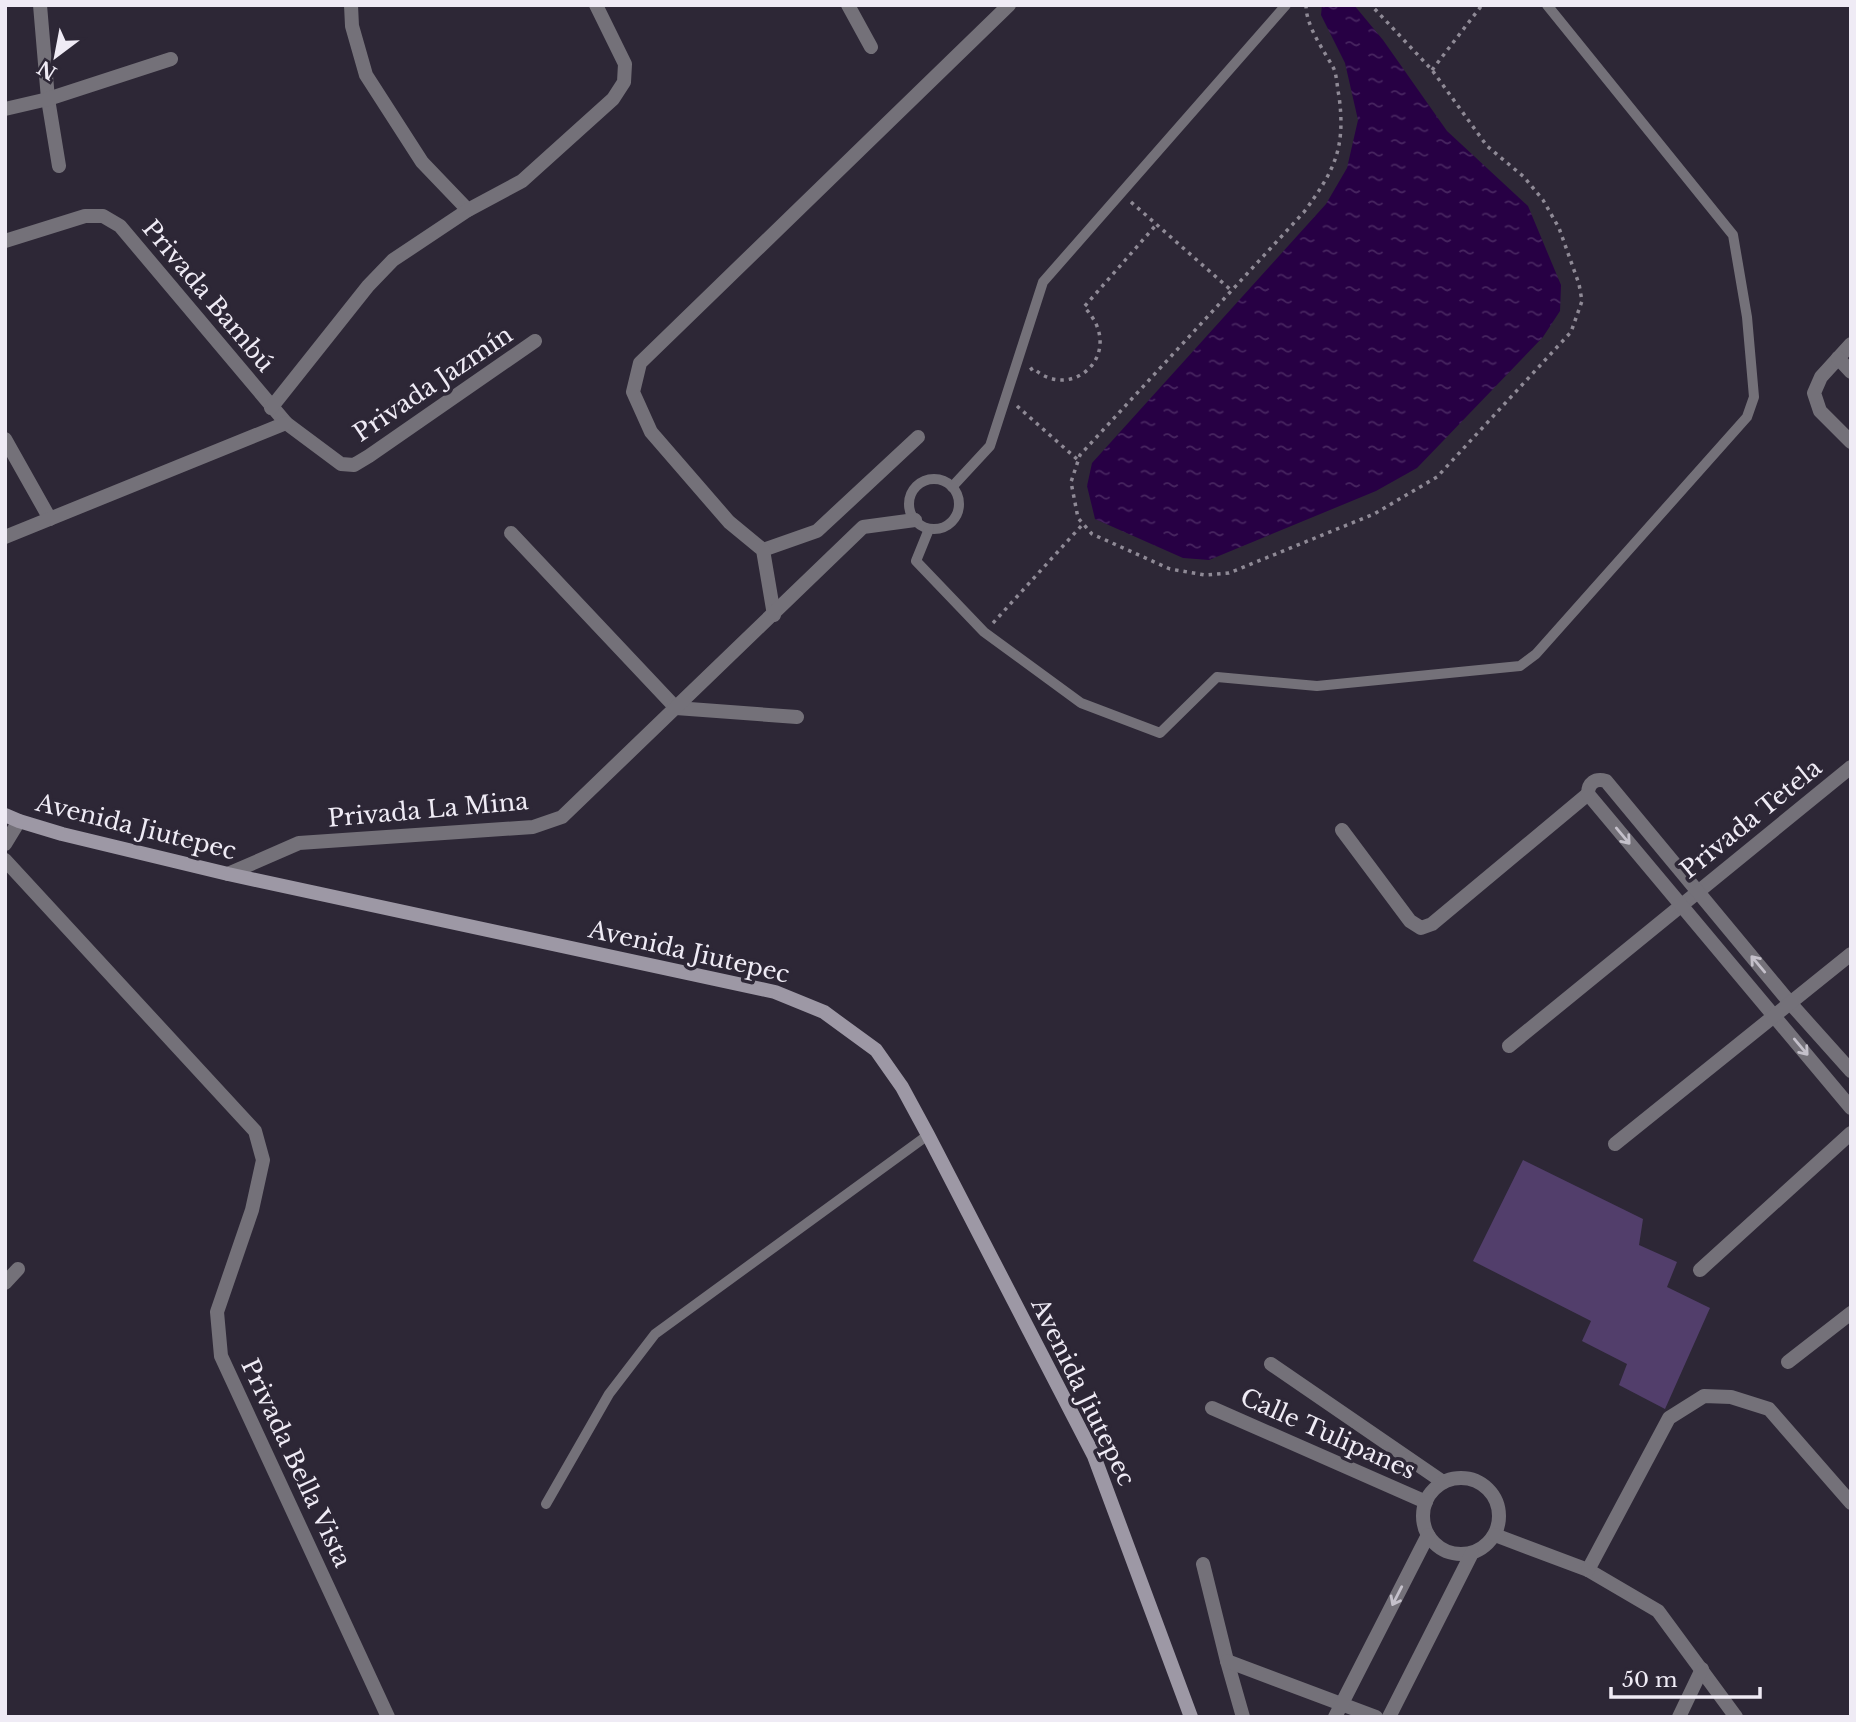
<svg xmlns="http://www.w3.org/2000/svg" width="1856" height="1722" font-family="'Libre Baskerville',serif">
	<style>
		.green { fill: #523e6b }
		.water { fill: url(#water-ripples) }
		.lines { fill: none; stroke-linecap: round; stroke-linejoin: round }
		.path { stroke: #8f8a96; stroke-width: 3.5; stroke-dasharray: 3.5 5; stroke-linecap: butt }
		.lane { stroke: #747179; stroke-width: 10 }
		.street { stroke: #747179; stroke-width: 14 }
		.secondary { stroke: #9d98a5; stroke-width: 14 }
		.oneway { stroke: #c4c0ca }
		.labels { text-anchor: middle; stroke-width: 7; stroke-linejoin: round; paint-order: stroke }
		.street-label { font-size: 24px; fill: #efebf5; stroke: #2d2736 }
	</style>
	<defs>
		<pattern id="water-ripples" width="26" height="14" patternUnits="userSpaceOnUse" patternTransform="scale(1.75)"><rect width="26" height="14" fill="#270044"/><path d="M2 4q2-2 4 0t4 0M15 11q2-2 4 0t4 0" fill="none" stroke="#472560"/></pattern>
	</defs>
	<rect width="100%" height="100%" fill="#2d2736"/>
	<polygon class="green" points="1523,1160 1643,1219 1639,1245 1677,1262 1667,1287 1710,1308 1665,1409 1619,1385 1627,1364 1582,1341 1591,1321 1473,1261"/>
	<polygon class="water" points="1322,5 1354,5 1383,40 1447,131 1528,206 1561,285 1560,311 1543,337 1417,468 1376,491 1209,560 1183,558 1095,519 1087,486 1092,463 1326,204 1347,168 1358,120 1345,63 1321,15"/>
	<g class="lines">
		<g class="path">
			<path d="M1306 5C1306 27 1324 50 1334 69 1337 77 1337 87 1339 96 1346 149 1334 171 1304 212L1080 455 1071 482 1078 518 1092 534 1170 569 1205 575 1229 573 1374 514 1437 477 1571 332 1582 301 1579 284 1559 228 1543 200 1524 177 1487 146 1432 70 1371 5"/>
			<polyline points="1432,70 1482,5"/>
			<polyline points="1131,202 1232,291"/>
			<path d="M1030 370 1033 368C1072 404 1128 352 1084 307L1156 225"/>
			<polyline points="1017,406 1078,460"/>
			<polyline points="993,623 1083,524"/>
		</g>
		<g class="lane">
			<circle cx="934" cy="504" r="25"/>
			<polyline points="952,487 990,446 1043,282 1286,5"/>
			<polyline points="929,529 916,561 984,632 1081,703 1160,733 1217,677 1317,686 1520,666 1536,654 1747,417 1754,397 1747,317 1733,235 1547,5"/>
			<polyline points="546,1504 609,1394 655,1334 928,1135"/>
		</g>
		<g class="street">
			<polyline points="40,5 48,99 59,166"/>
			<polyline points="351,5 352,26 366,75 422,162 468,210"/>
			<polyline points="848,5 871,47"/>
			<polyline points="5,109 48,99 171,59"/>
			<polyline points="5,241 85,216 103,216 120,226 286,423 341,464 354,465 369,456 535,341"/>
			<polyline points="1851,344 1821,377 1814,393 1820,411 1851,442"/>
			<polyline points="1838,358 1851,372"/>
			<polyline points="271,408 368,286 393,260 468,210 522,181 613,99 624,82 625,64 596,5"/>
			<polyline points="5,439 50,519"/>
			<polyline points="511,533 676,708 797,717"/>
			<polyline points="5,537 286,423"/>
			<polyline points="763,550 817,531 918,437"/>
			<polyline points="774,615 763,550 729,522 651,432 633,392 640,363 1009,5"/>
			<polyline points="1342,830 1410,921 1421,928 1432,924 1588,794"/>
			<polyline points="5,844 19,821"/>
			<polyline points="5,860 255,1131 263,1160 252,1210 217,1312 221,1356 388,1717"/>
			<polyline points="228,874 299,843 533,827 562,817 863,527 915,520"/>
			<polyline points="1509,1046 1851,767"/>
			<path d="M1851 1071 1791 1004 1606 781C1595 778 1588 783 1588 794L1851 1108"/>
			<polyline points="1615,1144 1851,954"/>
			<polyline points="1700,1270 1851,1133"/>
			<polyline points="5,1283 18,1269"/>
			<polyline points="1788,1362 1851,1313"/>
			<polyline points="1271,1364 1443,1482"/>
			<polyline points="1212,1408 1426,1502"/>
			<circle cx="1461" cy="1516" r="38"/>
			<polyline points="1495,1535 1588,1570 1658,1611 1736,1717"/>
			<polyline points="1203,1564 1227,1661 1243,1717"/>
			<polyline points="1588,1570 1669,1418 1704,1396 1731,1397 1769,1409 1851,1503"/>
			<polyline points="1227,1661 1376,1717"/>
			<polyline points="1335,1717 1428,1535"/>
			<polyline points="1389,1717 1472,1553"/>
			<polyline points="1679,1717 1702,1669"/>
		</g>
		<polyline class="secondary" points="5,815 19,821 62,834 228,874 775,992 824,1012 876,1050 902,1087 928,1135 1094,1456 1191,1717"/>
	</g>
	<defs><path id="oneway-shaft" d="M-6 0H5M1.5-3L5.5 0L1.5 3" fill="none" stroke-width="1.6" stroke-linecap="round" stroke-linejoin="round" transform="scale(1.75)"/></defs>
	<g class="oneway">
		<use href="#oneway-shaft" transform="translate(1623 836) rotate(50)"/>
		<use href="#oneway-shaft" transform="translate(1758 964) rotate(-130)"/>
		<use href="#oneway-shaft" transform="translate(1801 1047) rotate(50)"/>
		<use href="#oneway-shaft" transform="translate(1397 1596) rotate(117)"/>
	</g>
	<g class="labels">
		<g class="street-label">
			<text transform="translate(208 296) rotate(50)" y="8">Privada Bambú</text>
			<text transform="translate(433 384) rotate(-34)" y="8">Privada Jazmín</text>
			<text transform="translate(428 810) rotate(-5)" y="8">Privada La Mina</text>
			<text transform="translate(1751 819) rotate(-39)" y="8">Privada Tetela</text>
			<text transform="translate(136 827) rotate(14)" y="8">Avenida Jiutepec</text>
			<text transform="translate(689 952) rotate(13)" y="8">Avenida Jiutepec</text>
			<text transform="translate(1083 1392) rotate(64)" y="8">Avenida Jiutepec</text>
			<text transform="translate(1328 1434) rotate(24)" y="8">Calle Tulipanes</text>
			<text transform="translate(296 1463) rotate(65)" y="8">Privada Bella Vista</text>
		</g>
	</g>
	<rect width="1856" height="1722" fill="none" stroke="#efebf5" stroke-width="14"/>
	<g transform="translate(56 56) rotate(212)" stroke="#2d2736" stroke-width="5" paint-order="stroke">
	<path d="M0-5L12 26L0 18L-12 26Z" fill="#efebf5"/>
	<text y="-10" font-size="19" font-weight="bold" text-anchor="middle" fill="#efebf5">N</text>
	</g>
	<path d="M1611 1687v10h149v-10" fill="none" stroke="#efebf5" stroke-width="3.5"/>
	<text x="1622" y="1687" font-size="21" fill="#efebf5" stroke="#2d2736" stroke-width="5" paint-order="stroke">50 m</text>
</svg>
